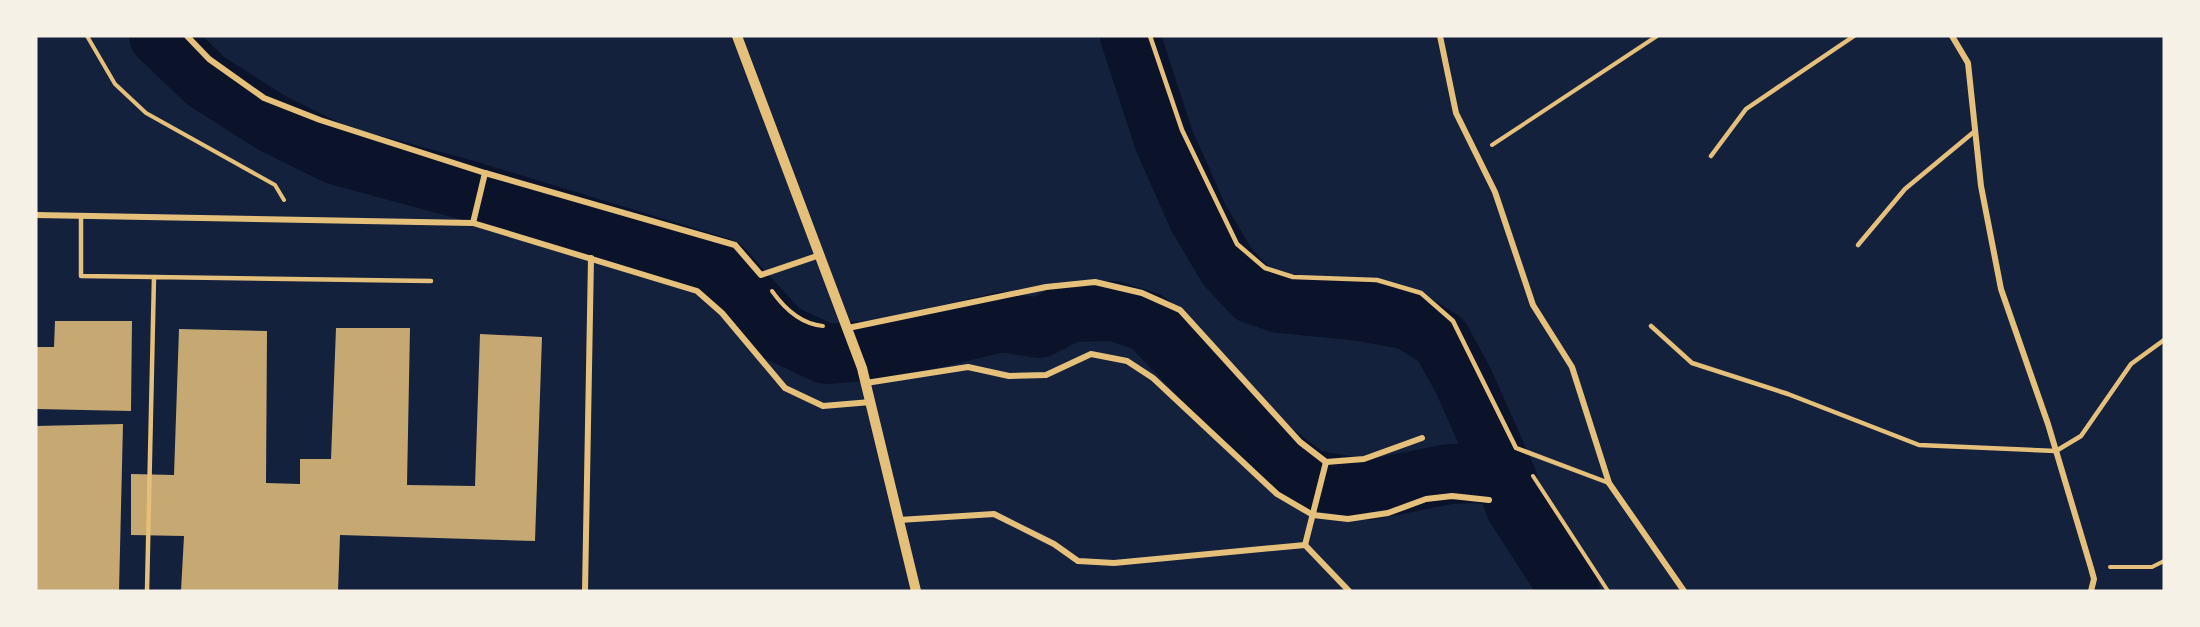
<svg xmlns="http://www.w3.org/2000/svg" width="2200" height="627" font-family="Mulish,sans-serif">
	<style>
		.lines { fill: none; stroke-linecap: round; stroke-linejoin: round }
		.river { stroke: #0b132b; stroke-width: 60 }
		.building { fill: #c6a872 }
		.path { stroke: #e5c07b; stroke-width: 4 }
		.service { stroke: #e5c07b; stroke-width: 4.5 }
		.minor { stroke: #e5c07b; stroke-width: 6 }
		.tertiary { stroke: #e5c07b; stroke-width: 10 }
	</style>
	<rect width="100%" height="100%" fill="#14213d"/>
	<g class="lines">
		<g class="river">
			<polyline points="159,36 206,81 272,123 337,155 463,189 722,268 781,333 826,354 887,349 1002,322 1039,328 1070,312 1114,311 1148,322 1272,451 1309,479 1369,490 1449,474 1475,473 1506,477"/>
			<polyline points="1130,36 1164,140 1198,217 1227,266 1253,294 1279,303 1361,311 1409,320 1441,340 1463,380 1484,427 1506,477 1515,506 1570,591"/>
		</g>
	</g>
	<g class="building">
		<polygon points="55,321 132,321 131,411 36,409 36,347 54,347"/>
		<polygon points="336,328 410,328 407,485 475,486 480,334 542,337 535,541 340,535 338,591 181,591 184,536 131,535 131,474 174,475 179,329 267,331 266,483 300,484 300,459 331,459"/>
		<polygon points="123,424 119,591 36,591 36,426"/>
	</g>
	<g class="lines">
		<g class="path">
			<polyline points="87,36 115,84 146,113 275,185 284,200"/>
			<polyline points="1492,145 1657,36"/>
			<path d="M772 291C784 308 801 324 823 326"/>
			<polyline points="1533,476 1608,591"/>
			<polyline points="2110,567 2152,567 2164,561"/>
		</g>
		<g class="service">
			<polyline points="1150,36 1182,130 1237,244 1265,268 1293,277 1377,280 1421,293 1453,321 1516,448 1609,483"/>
			<polyline points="1711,156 1746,109 1854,36"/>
			<polyline points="81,216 81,276 154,277"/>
			<polyline points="1858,245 1905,189 1975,131"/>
			<polyline points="1651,326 1692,363 1788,394 1919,445 2056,451 2081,436 2131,364 2164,340"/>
			<polyline points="147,591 154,277 431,281"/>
		</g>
		<g class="minor">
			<polyline points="187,36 209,59 264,98 320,120 485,173 735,245 761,275 820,255"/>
			<polyline points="1440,36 1456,113 1495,192 1533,305 1572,367 1609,483 1684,591"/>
			<polyline points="1952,36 1968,63 1981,186 2001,289 2048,424 2091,568 2094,579 2091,591"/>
			<polyline points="36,215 473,223 697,291 722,313 785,388 823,406 871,402"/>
			<polyline points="473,223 485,173"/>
			<polyline points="848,328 1046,287 1095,282 1142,293 1180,310 1300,442 1326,462 1364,459 1422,438"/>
			<polyline points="866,383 968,367 1009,376 1046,375 1091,354 1127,361 1153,378 1277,494 1313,515 1348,519 1388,513 1426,499 1452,496 1489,500"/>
			<polyline points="899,520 994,514 1054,544 1078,561 1114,563 1305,545 1349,591"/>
			<polyline points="1305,545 1326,462"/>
			<polyline points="585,591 591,258"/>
		</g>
		<polyline class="tertiary" points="737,36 862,368 916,591"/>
	</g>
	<rect width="2200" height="627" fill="none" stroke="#f6f1e7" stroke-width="75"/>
</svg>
